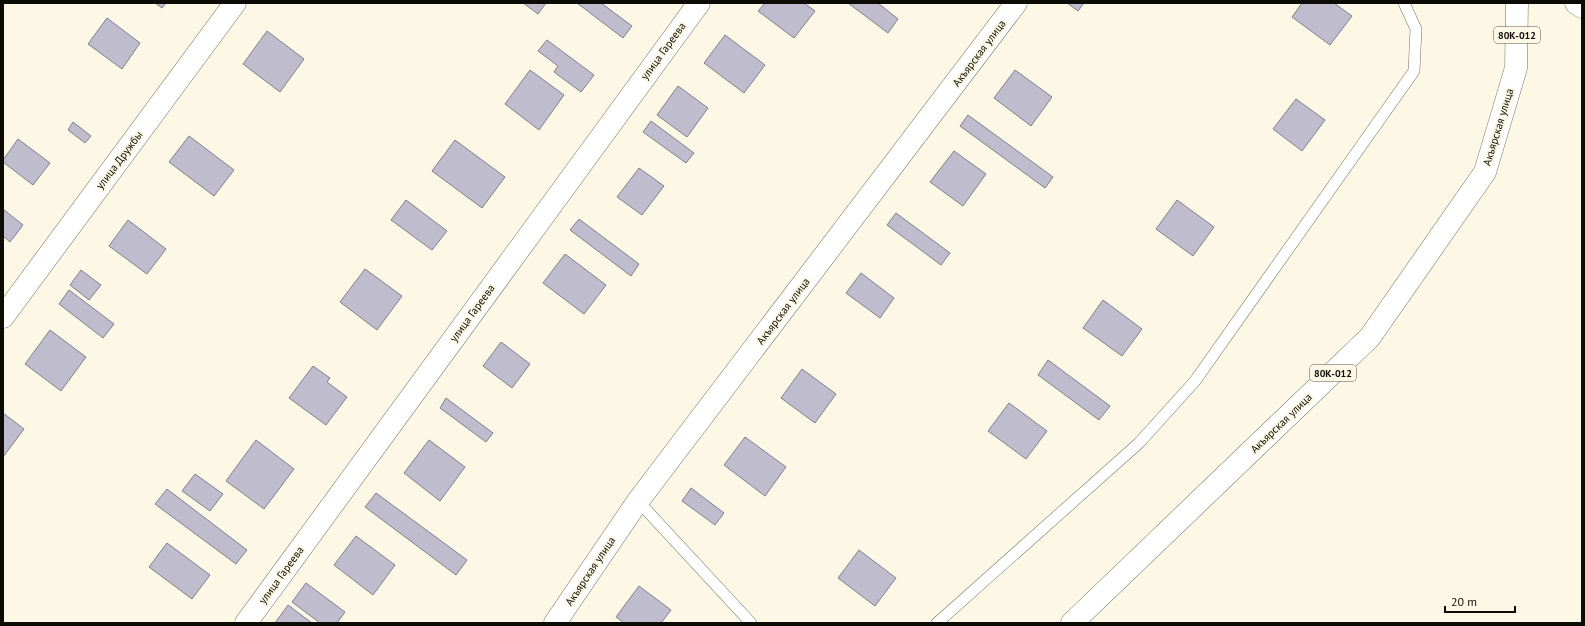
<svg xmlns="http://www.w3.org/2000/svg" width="1585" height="626" font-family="'PT Sans',sans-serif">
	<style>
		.building { fill: #bebccd; stroke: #817f8f }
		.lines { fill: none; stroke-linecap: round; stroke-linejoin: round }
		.lane-casing { stroke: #747060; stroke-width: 12 }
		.street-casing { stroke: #747060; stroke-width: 23 }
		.secondary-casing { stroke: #747060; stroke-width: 23 }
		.primary-casing { stroke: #747060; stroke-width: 23 }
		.lane { stroke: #fff; stroke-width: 11 }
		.street { stroke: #fff; stroke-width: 22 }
		.secondary { stroke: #fff; stroke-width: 22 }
		.primary { stroke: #fff; stroke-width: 22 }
		.labels { text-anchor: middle; stroke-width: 4; stroke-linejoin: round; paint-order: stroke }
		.shield { fill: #fcf8e5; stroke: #555249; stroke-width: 1 }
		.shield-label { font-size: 10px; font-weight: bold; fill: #0d0b06 }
		.street-label { font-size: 11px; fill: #0d0b06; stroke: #fcf8e5 }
	</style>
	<rect width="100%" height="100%" fill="#fcf8e5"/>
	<g class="building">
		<polygon points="155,3 166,3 162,8"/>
		<polygon points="523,3 546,3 538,14"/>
		<polygon points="577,3 601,3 632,26 623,38"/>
		<polygon points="765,3 804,3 815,11 794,38 758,11"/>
		<polygon points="848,3 878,3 898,19 888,33"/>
		<polygon points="1067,3 1084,3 1078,11"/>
		<polygon points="1302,3 1334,3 1352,16 1330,45 1292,17"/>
		<polygon points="107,18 140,43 122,69 88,44"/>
		<polygon points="267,31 304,59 280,92 243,64"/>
		<polygon points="725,35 765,65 744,93 704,63"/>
		<polygon points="547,40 594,75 581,92 554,72 558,66 538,51"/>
		<polygon points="530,70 564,95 539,130 505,104"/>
		<polygon points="1015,70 1052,97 1031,126 994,98"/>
		<polygon points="678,86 708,108 687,137 657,115"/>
		<polygon points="1296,99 1325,120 1302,151 1273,129"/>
		<polygon points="968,115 1053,177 1045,188 960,126"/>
		<polygon points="651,121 694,153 686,163 643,132"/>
		<polygon points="73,122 91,136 85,143 68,130"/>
		<polygon points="189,136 234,170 214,196 169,162"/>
		<polygon points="18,139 50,163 33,185 3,162 3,160"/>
		<polygon points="455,140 505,177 482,208 432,171"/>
		<polygon points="954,151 986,174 963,206 930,182"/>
		<polygon points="639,168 664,186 642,215 617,197"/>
		<polygon points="406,200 447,231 432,250 391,220"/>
		<polygon points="1177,200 1214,227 1193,256 1156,229"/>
		<polygon points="3,209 23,225 10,242 3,236"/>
		<polygon points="896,213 950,253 941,265 887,225"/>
		<polygon points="579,219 639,264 631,276 570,230"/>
		<polygon points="128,220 166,249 147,274 109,246"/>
		<polygon points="565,254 606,285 584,314 543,283"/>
		<polygon points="365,269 402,296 377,330 340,302"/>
		<polygon points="81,270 101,285 89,300 70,285"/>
		<polygon points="861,273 894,298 880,318 846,293"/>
		<polygon points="69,290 114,324 103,338 59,304"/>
		<polygon points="1103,300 1142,329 1122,356 1083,328"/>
		<polygon points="50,330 86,357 61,391 25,364"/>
		<polygon points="501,342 530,364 512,388 483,366"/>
		<polygon points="1048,360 1110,406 1099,420 1038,375"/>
		<polygon points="313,366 330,378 327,382 347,397 326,425 289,398"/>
		<polygon points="802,369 836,394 815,423 781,398"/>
		<polygon points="446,398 493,433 486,442 440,408"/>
		<polygon points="1009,403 1047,431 1026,459 988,431"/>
		<polygon points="3,413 24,429 3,457"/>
		<polygon points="745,437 786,467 765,496 724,465"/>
		<polygon points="256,440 294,469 264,509 226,481"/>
		<polygon points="429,440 465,467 440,501 404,473"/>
		<polygon points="195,474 223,494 210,511 182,491"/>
		<polygon points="691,488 724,513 715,525 682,501"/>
		<polygon points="167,489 247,550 236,564 155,504"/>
		<polygon points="376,493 467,560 456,575 365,507"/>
		<polygon points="356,536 395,565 373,595 334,565"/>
		<polygon points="167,543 210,575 192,599 149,567"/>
		<polygon points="859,550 896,578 875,606 838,578"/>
		<polygon points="306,583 345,612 337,623 320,623 292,602"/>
		<polygon points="639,586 671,610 661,623 624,623 616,617"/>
		<polygon points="288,605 312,623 275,623"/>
	</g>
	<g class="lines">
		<defs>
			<g id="lane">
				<polyline points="638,501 751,623"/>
				<polyline points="937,623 1139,443 1195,381 1414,71 1416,29 1404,3"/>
			</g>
			<g id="street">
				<polyline points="3,317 235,3"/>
				<polyline points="246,623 699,3"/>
				<polyline points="555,623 638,501 1016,3"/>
			</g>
			<polyline id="secondary" points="1576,3 1582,7"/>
			<polyline id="primary" points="1072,623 1370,337 1485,172 1516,68 1517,3"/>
		</defs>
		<use href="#lane" class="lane-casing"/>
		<use href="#street" class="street-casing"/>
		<use href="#secondary" class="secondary-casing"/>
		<use href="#primary" class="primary-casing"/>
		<use href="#lane" class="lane"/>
		<use href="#street" class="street"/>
		<use href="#secondary" class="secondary"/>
		<use href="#primary" class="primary"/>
	</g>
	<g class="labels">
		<g class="shield">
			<rect x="1494" y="27" width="46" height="16" rx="3"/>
			<rect x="1310" y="365" width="46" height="16" rx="3"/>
		</g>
		<g class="shield-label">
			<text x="1517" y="39">80К-012</text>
			<text x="1333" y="377">80К-012</text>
		</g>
		<g class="street-label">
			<text transform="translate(663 51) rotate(-54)" y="4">улица Гареева</text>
			<text transform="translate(979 53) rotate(-53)" y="4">Акъярская улица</text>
			<text transform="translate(1498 127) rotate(-73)" y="4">Акъярская улица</text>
			<text transform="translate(119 160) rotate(-53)" y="4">улица Дружбы</text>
			<text transform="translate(783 311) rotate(-53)" y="4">Акъярская улица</text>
			<text transform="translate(472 313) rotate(-54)" y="4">улица Гареева</text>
			<text transform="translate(1281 423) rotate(-44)" y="4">Акъярская улица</text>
			<text transform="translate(590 571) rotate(-56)" y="4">Акъярская улица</text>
			<text transform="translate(281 575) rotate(-54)" y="4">улица Гареева</text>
		</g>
	</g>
	<rect width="1585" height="626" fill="none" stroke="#0d0b06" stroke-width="8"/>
	<path d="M1445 606v6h70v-6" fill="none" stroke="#0d0b06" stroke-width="2"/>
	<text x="1451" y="606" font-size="12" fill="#0d0b06" stroke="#fcf8e5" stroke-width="3" paint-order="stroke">20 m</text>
</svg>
